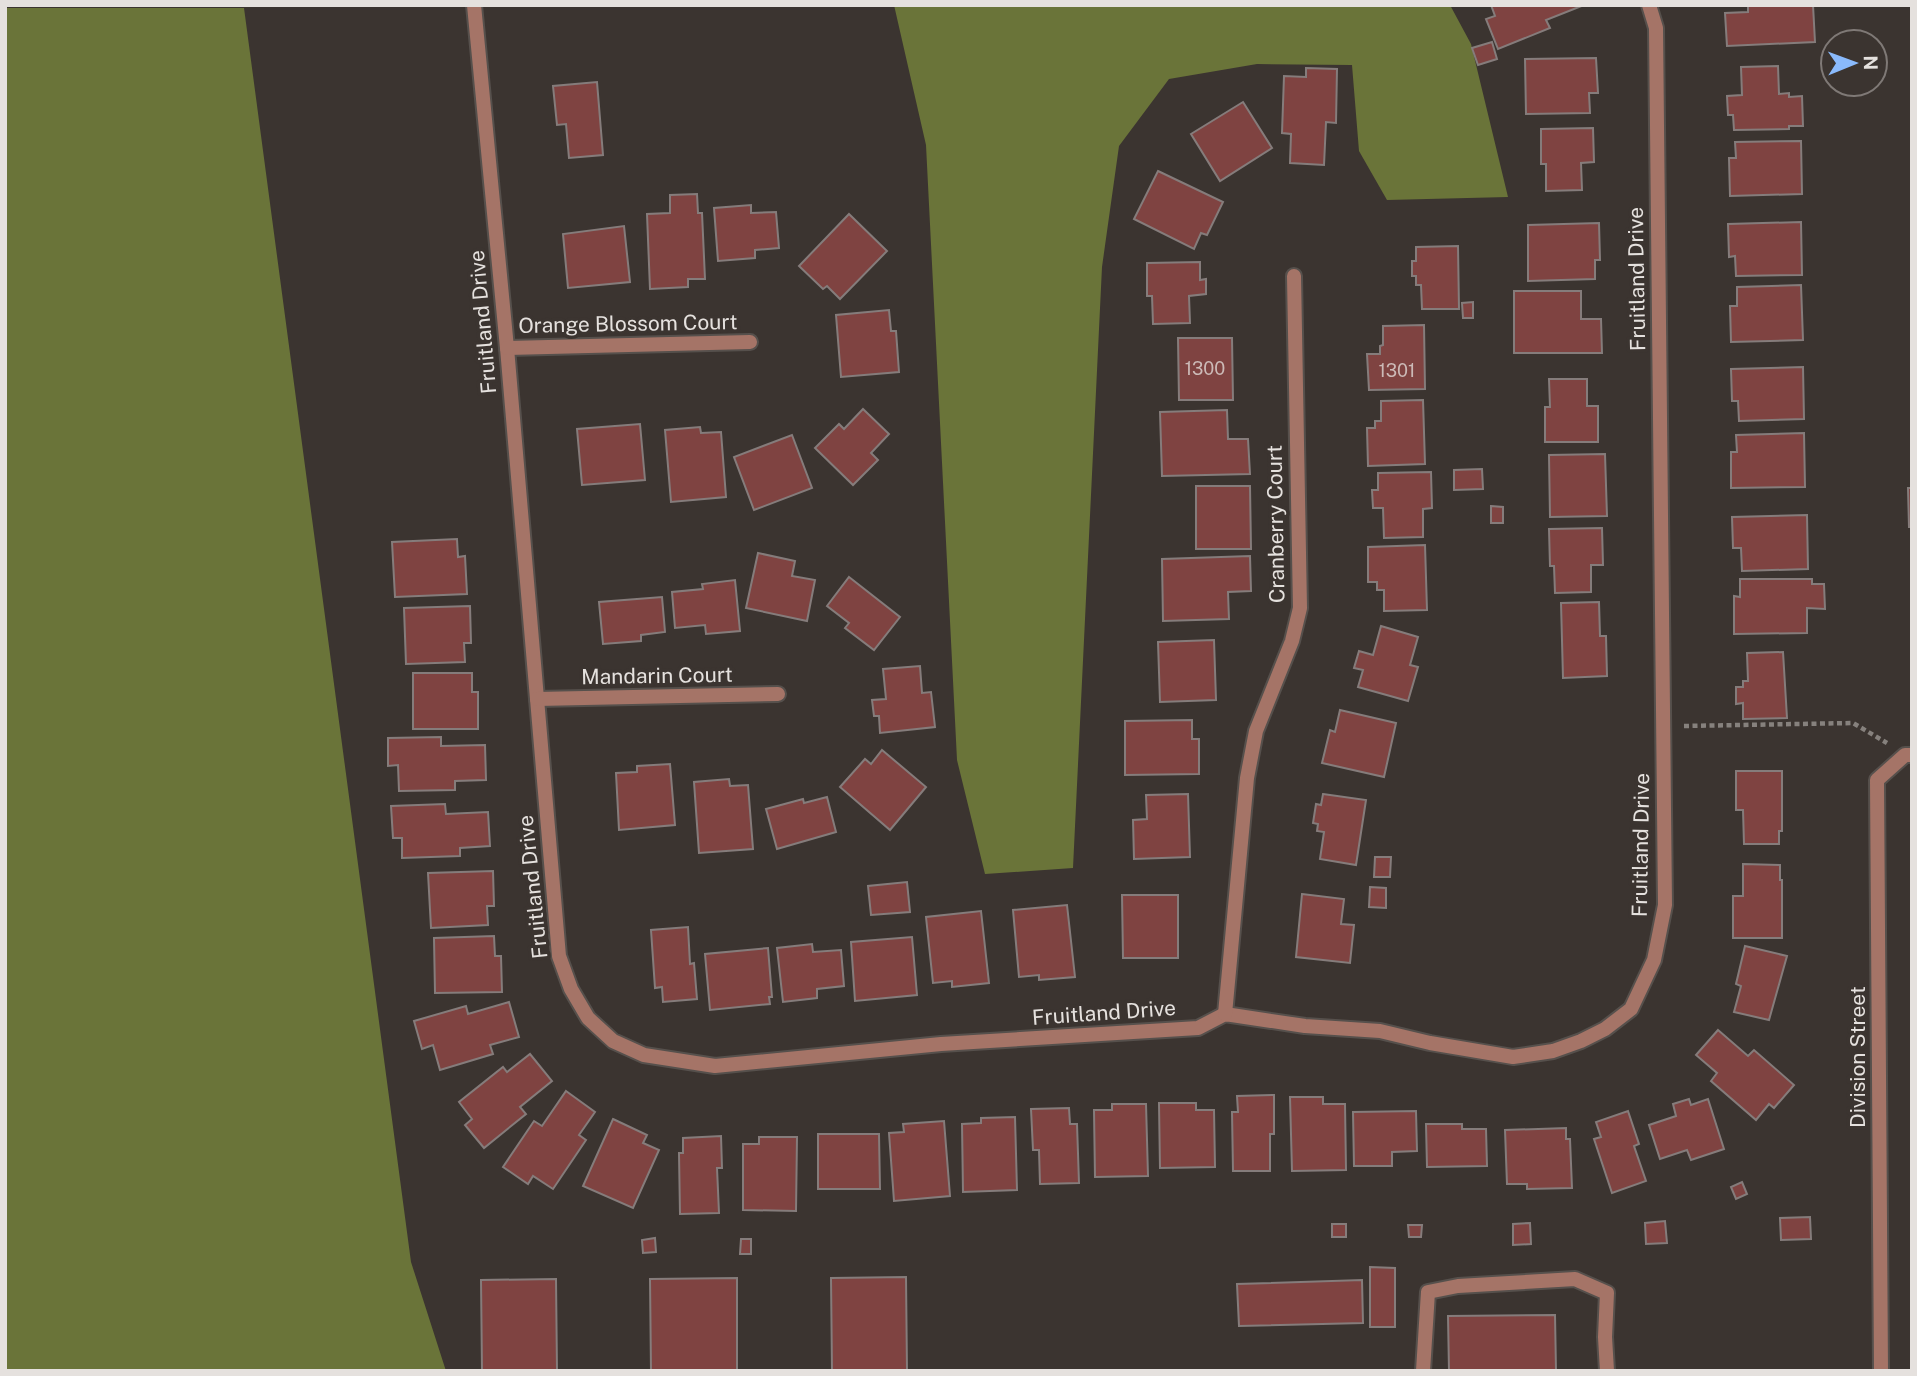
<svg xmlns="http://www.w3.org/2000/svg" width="1917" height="1376" font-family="'Public Sans',sans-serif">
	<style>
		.forest { fill: #6a7439 }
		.building { fill: #7f4341; stroke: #857c7b; stroke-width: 2 }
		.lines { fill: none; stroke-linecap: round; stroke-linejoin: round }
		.service-casing { stroke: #56504c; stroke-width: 18 }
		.minor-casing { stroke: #56504c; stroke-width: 18 }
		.path { stroke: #86817d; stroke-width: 4.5; stroke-dasharray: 5 3.5; stroke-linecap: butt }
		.service { stroke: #a57467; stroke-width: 14 }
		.minor { stroke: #a57467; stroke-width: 14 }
		.labels { text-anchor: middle; stroke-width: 7; stroke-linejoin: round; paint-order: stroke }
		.number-label { font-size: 18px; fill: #ccbab7 }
		.street-label { font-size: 21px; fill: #e5e1de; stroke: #3b3430 }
	</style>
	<rect width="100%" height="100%" fill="#3b3430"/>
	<g class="forest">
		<polygon points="894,5 1450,5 1471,44 1508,197 1387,200 1359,151 1352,65 1257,64 1169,79 1119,146 1102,267 1073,868 985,874 957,760 926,145"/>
		<polygon points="5,8 244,8 411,1262 446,1371 5,1371"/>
	</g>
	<g class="building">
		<polygon points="1491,5 1584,5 1546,20 1550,28 1498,49 1486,19 1495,16"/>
		<polygon points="1748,5 1813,5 1815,42 1727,46 1725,13 1748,12"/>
		<polygon points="1492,42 1497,59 1478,65 1472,48"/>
		<polygon points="1596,58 1598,93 1589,93 1590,113 1526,114 1525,59"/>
		<polygon points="1778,66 1779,94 1789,93 1789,97 1802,96 1803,126 1789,126 1789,129 1734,130 1733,115 1728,115 1727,96 1742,95 1741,67"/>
		<polygon points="1306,68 1337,69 1336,123 1326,122 1324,165 1290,163 1291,134 1282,133 1284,76 1306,77"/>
		<polygon points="597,82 603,155 569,158 566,124 557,125 553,86"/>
		<polygon points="1243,102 1272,148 1220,181 1191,134"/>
		<polygon points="1593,128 1594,162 1581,163 1582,190 1546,191 1546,164 1541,164 1541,129"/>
		<polygon points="1801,141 1802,194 1730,196 1729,158 1736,158 1735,142"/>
		<polygon points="1158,171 1223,202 1207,235 1201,233 1194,249 1134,219"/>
		<polygon points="697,194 698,213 702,213 705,279 688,279 688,287 650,289 647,214 670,213 670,195"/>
		<polygon points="751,205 751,213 776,212 779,248 755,250 755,258 718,261 714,208"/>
		<polygon points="849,214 887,251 840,299 827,286 823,289 799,266"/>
		<polygon points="1801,222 1802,275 1736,276 1735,256 1729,257 1728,224"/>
		<polygon points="1599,223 1600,260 1595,260 1595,279 1528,281 1528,225"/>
		<polygon points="624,226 630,282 568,288 563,234"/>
		<polygon points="1458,246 1459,309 1422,309 1421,285 1416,285 1416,276 1412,276 1412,261 1416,261 1416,247"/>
		<polygon points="1200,262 1200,280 1206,279 1206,294 1189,296 1190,323 1153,324 1152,296 1147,296 1147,263"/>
		<polygon points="1801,285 1803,340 1731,342 1730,306 1737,306 1737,287"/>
		<polygon points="1514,291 1581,291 1581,319 1601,319 1602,353 1514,353"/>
		<polygon points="1473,302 1473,318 1463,318 1462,303"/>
		<polygon points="889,310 891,331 896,331 899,372 841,377 836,315"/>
		<polygon points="1424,325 1425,389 1369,390 1367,354 1380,354 1380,346 1383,345 1383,326"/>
		<polygon points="1178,338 1232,338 1233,400 1179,400"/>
		<polygon points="1803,367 1804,419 1739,421 1738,401 1732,401 1731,369"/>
		<polygon points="1549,379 1587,379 1587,406 1598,406 1598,442 1545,442 1545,407 1550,407"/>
		<polygon points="1423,400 1425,464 1368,466 1367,428 1375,428 1375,421 1381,421 1381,401"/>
		<polygon points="863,409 889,434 871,453 878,460 853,485 815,448 839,424 844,429"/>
		<polygon points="1227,410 1228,439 1248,439 1250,474 1162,476 1160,412"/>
		<polygon points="640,424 645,480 582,485 577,429"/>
		<polygon points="700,427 701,433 721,432 726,497 671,502 665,430"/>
		<polygon points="1804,433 1805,487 1731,488 1731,452 1737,452 1736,435"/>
		<polygon points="792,435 812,488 754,510 734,457"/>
		<polygon points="1605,454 1607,516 1550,517 1549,455"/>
		<polygon points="1482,469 1483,489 1454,490 1454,470"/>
		<polygon points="1431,472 1432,508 1423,509 1423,537 1384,538 1383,508 1373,508 1372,490 1378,490 1378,473"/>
		<polygon points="1196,486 1250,486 1251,549 1196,549"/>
		<polygon points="1908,488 1912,488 1912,527 1909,527"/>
		<polygon points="1491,506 1503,507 1503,523 1491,523"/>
		<polygon points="1807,515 1808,569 1742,571 1741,548 1733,548 1732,517"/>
		<polygon points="1602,528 1603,565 1591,565 1591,592 1555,593 1554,566 1550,566 1549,529"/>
		<polygon points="457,539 458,557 465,556 467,594 395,597 392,542"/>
		<polygon points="1425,545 1427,610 1384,611 1384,590 1377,590 1377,582 1368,582 1368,547"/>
		<polygon points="758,553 795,561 792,576 815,580 807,621 746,608"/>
		<polygon points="1250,556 1251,591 1228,592 1229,619 1163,621 1162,559"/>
		<polygon points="849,577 900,617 874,650 845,628 849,623 827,606"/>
		<polygon points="1740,579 1812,579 1812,584 1824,584 1825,609 1807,608 1807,633 1734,634 1734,596 1740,597"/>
		<polygon points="735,580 740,631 706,634 705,625 675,628 672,592 703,589 702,584"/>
		<polygon points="662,597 665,632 641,635 641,641 603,644 599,602"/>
		<polygon points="1599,602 1600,636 1606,636 1607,676 1563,678 1561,603"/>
		<polygon points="470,606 471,643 464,643 465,662 406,664 404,608"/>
		<polygon points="1381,626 1418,637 1410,665 1418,667 1408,701 1358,687 1363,670 1354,668 1359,651 1373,655"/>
		<polygon points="1214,640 1216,700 1160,702 1158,642"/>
		<polygon points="1783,652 1787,718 1743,719 1743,703 1736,704 1736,687 1743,687 1743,681 1748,681 1747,653"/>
		<polygon points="920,666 922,693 931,692 935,727 880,733 879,716 874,716 872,700 886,699 883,669"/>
		<polygon points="413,673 472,673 472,692 478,692 478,729 413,729"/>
		<polygon points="1340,710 1396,723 1384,777 1322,763 1330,730 1335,732"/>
		<polygon points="1192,720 1192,739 1199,739 1199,774 1125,775 1125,721"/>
		<polygon points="441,737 441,746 485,745 486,780 455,781 455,790 399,791 398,765 388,766 388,738"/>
		<polygon points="882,750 926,787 890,830 840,787 865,759 871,764"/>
		<polygon points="670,764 675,825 619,830 616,773 637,772 637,766"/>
		<polygon points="1736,771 1782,771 1782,831 1779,831 1779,844 1744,844 1743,810 1736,810"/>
		<polygon points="729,779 730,786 748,785 753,849 699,853 694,782"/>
		<polygon points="1188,794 1190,857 1134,859 1133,820 1147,819 1146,795"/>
		<polygon points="1323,794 1366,800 1356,865 1320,859 1324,832 1317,831 1318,824 1313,823 1316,804 1321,805"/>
		<polygon points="827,797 836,832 777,849 766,809 803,799 804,803"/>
		<polygon points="445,804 446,814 488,812 490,846 460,848 460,856 402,858 402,838 393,838 391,806"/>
		<polygon points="1375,857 1391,857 1390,877 1374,877"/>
		<polygon points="1743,864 1780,865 1780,880 1782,880 1782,938 1733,938 1733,896 1743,896"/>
		<polygon points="493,871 494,906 487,906 488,925 431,928 428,873"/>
		<polygon points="907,882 910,912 871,915 868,886"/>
		<polygon points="1370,887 1386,888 1386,908 1369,907"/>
		<polygon points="1302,894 1344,899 1341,924 1354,925 1350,963 1296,957"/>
		<polygon points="1122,895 1178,895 1178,958 1123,958"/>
		<polygon points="1067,905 1075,977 1039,980 1039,975 1019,977 1013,910"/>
		<polygon points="981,911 989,983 952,987 952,981 933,983 926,917"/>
		<polygon points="688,927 690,964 694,963 697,999 663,1002 662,987 655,988 651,930"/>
		<polygon points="494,936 495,956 501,956 502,992 435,993 434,938"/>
		<polygon points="912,937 917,995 855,1001 851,942"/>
		<polygon points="812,944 813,952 841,950 844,986 817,989 817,998 783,1002 777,948"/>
		<polygon points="1745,946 1787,956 1769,1020 1734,1012 1741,986 1736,984"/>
		<polygon points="768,948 772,997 769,997 770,1004 710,1010 705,954"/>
		<polygon points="509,1002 519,1037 490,1045 493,1054 440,1070 433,1045 422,1049 414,1021 466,1006 468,1014"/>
		<polygon points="1718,1030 1748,1056 1754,1050 1794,1085 1774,1108 1769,1104 1756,1120 1711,1081 1717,1073 1696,1055"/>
		<polygon points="530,1054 552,1081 520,1107 526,1114 484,1148 465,1125 472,1119 459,1102 503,1067 507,1072"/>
		<polygon points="566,1091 595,1112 579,1135 586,1140 553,1189 533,1176 528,1184 503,1167 534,1121 542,1126"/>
		<polygon points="1274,1095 1274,1134 1270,1134 1270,1171 1233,1171 1232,1112 1238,1112 1237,1096"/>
		<polygon points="1290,1097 1323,1097 1323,1104 1345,1104 1346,1170 1292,1171"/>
		<polygon points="1689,1099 1691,1105 1708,1099 1724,1149 1691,1160 1687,1150 1660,1159 1649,1125 1676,1116 1673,1104"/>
		<polygon points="1159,1103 1196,1103 1196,1110 1214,1110 1215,1167 1160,1168"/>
		<polygon points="1112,1104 1146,1104 1148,1176 1095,1177 1094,1110 1112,1110"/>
		<polygon points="1069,1108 1070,1124 1077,1124 1079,1183 1040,1184 1039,1150 1033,1150 1031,1109"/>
		<polygon points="1416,1111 1417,1151 1392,1152 1392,1166 1354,1166 1353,1112"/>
		<polygon points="1628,1111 1639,1144 1634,1146 1646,1181 1612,1193 1594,1139 1601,1137 1596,1122"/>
		<polygon points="1015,1117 1017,1190 963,1192 962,1124 981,1123 981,1118"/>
		<polygon points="613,1119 647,1135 643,1143 659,1150 633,1208 583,1186"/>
		<polygon points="944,1121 950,1196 894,1201 889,1133 904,1132 903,1124"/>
		<polygon points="1426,1124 1462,1124 1462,1129 1486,1129 1487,1166 1427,1167"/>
		<polygon points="1566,1128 1566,1139 1570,1139 1572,1188 1527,1189 1527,1184 1507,1184 1505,1130"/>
		<polygon points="818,1134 879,1134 880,1189 818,1189"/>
		<polygon points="721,1136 722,1168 717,1168 719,1213 680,1214 679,1153 683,1153 683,1138"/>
		<polygon points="759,1137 797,1137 796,1211 743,1210 743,1144 759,1144"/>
		<polygon points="1742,1182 1747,1194 1736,1199 1731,1187"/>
		<polygon points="1810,1217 1811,1239 1781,1240 1780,1218"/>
		<polygon points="1665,1221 1667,1243 1646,1244 1645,1223"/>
		<polygon points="1530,1223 1531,1244 1513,1245 1513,1224"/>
		<rect x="1332" y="1224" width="14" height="13"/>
		<polygon points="1408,1225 1422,1225 1421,1237 1409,1237"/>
		<polygon points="655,1238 656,1252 643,1253 642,1240"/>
		<polygon points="741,1239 751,1239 751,1254 740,1254"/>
		<polygon points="1370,1267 1395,1268 1395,1327 1370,1327"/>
		<polygon points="906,1277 907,1371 832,1371 831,1278"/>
		<polygon points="737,1278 737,1371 651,1371 650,1279"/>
		<polygon points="556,1279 557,1371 482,1371 481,1280"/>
		<polygon points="1362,1280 1363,1323 1239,1326 1237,1284"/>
		<polygon points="1555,1315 1556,1371 1449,1371 1448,1316"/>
	</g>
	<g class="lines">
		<defs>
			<polyline id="service" points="1423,1371 1428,1292 1458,1286 1575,1279 1607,1293 1605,1337 1607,1371"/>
			<g id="minor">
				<polyline points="474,5 507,348 559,956 571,989 588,1018 613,1041 644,1055 715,1066 941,1044 1198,1028 1225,1014 1305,1026 1380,1031 1430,1043 1513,1057 1553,1051 1581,1041 1605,1029 1631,1009 1654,960 1665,905 1656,28 1649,5"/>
				<polyline points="507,348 750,342"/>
				<polyline points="537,699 778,694"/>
				<polyline points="1225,1014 1247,778 1256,731 1292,641 1300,608 1294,276"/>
				<polyline points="1881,1371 1877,780 1905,755 1912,755"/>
			</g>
		</defs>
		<use href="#service" class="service-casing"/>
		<use href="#minor" class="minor-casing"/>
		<polyline class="path" points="1684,726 1853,723 1887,743"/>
		<use href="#service" class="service"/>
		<use href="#minor" class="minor"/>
	</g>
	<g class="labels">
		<g class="number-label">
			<text x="1205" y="375">1300</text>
			<text x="1397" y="377">1301</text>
		</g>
		<g class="street-label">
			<text transform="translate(1637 279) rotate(-91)" y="7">Fruitland Drive</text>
			<text transform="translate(483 322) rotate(-95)" y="7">Fruitland Drive</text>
			<text transform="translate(628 324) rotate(-1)" y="7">Orange Blossom Court</text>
			<text transform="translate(1276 524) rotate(-91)" y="7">Cranberry Court</text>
			<text transform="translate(657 676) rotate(-1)" y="7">Mandarin Court</text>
			<text transform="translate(1641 845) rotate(-89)" y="7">Fruitland Drive</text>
			<text transform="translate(533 887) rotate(-96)" y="7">Fruitland Drive</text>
			<text transform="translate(1104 1013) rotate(-4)" y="7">Fruitland Drive</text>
			<text transform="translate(1858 1057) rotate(-90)" y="7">Division Street</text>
		</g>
	</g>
	<rect width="1917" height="1376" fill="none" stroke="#e5e1de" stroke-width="14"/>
	<g transform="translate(1854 63) rotate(89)"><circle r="33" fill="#3b3430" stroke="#7f7976" stroke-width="2"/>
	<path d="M0-5L12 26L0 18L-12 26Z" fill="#8abafc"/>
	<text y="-10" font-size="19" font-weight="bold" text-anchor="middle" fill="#e5e1de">N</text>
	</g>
</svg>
